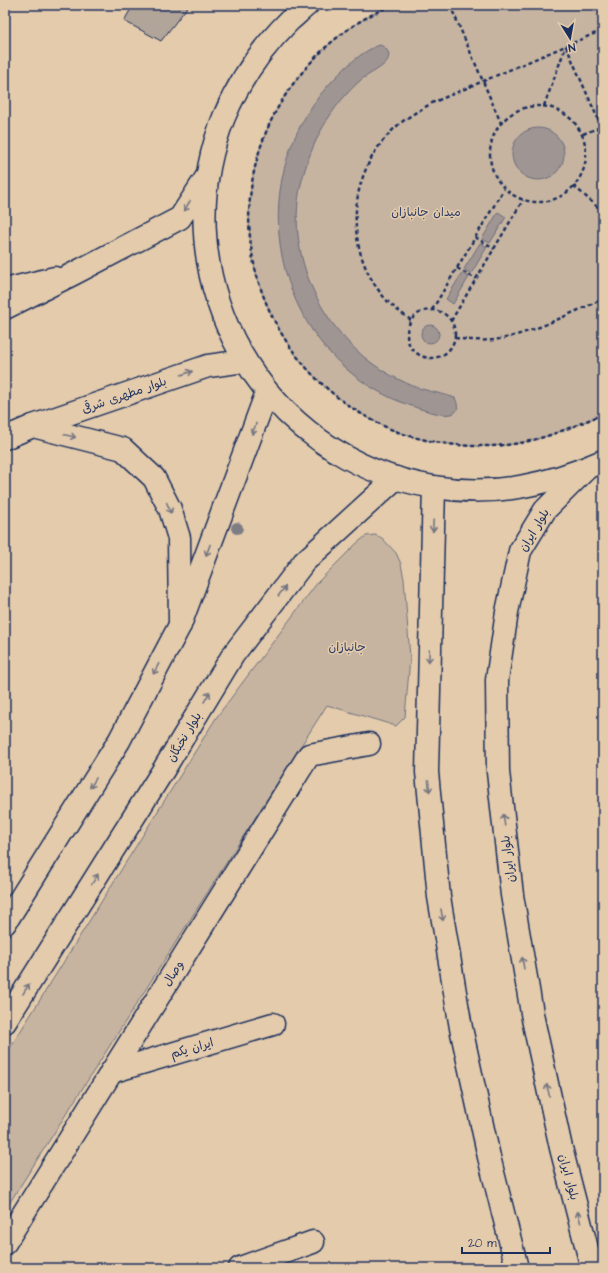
<svg xmlns="http://www.w3.org/2000/svg" width="608" height="1273" font-family="'Architects Daughter','Playpen Sans Arabic',sans-serif">
	<style>
		.green { fill: #c6b4a0; stroke: #70727f }
		.water { fill: #9f9592; stroke: #6a6c7d }
		.building { fill: #b1a498; stroke: #1b2f5e }
		.lines { fill: none; stroke-linecap: round; stroke-linejoin: round }
		.minor-casing { stroke: #1b2f5e; stroke-width: 25 }
		.tertiary-casing { stroke: #1b2f5e; stroke-width: 25 }
		.secondary-casing { stroke: #1b2f5e; stroke-width: 25 }
		.primary-casing { stroke: #1b2f5e; stroke-width: 25 }
		.path { stroke: #1b2f5e; stroke-width: 2.5; stroke-dasharray: 4 3; stroke-linecap: butt }
		.minor { stroke: #e3cbac; stroke-width: 22 }
		.tertiary { stroke: #e3cbac; stroke-width: 22 }
		.secondary { stroke: #e3cbac; stroke-width: 22 }
		.primary { stroke: #e3cbac; stroke-width: 22 }
		.tree { fill: #7e7c85 }
		.oneway { stroke: #757581 }
		.labels { text-anchor: middle; stroke-width: 3; stroke-linejoin: round; paint-order: stroke }
		.park-label { font-size: 12px; fill: #2c3c65; stroke: #e3cbac }
		.street-label { font-size: 12px; fill: #1b2f5e; stroke: #e3cbac }
	</style>
	<rect width="100%" height="100%" fill="#e3cbac"/>
	<filter id="ink" filterUnits="userSpaceOnUse"><feTurbulence type="fractalNoise" baseFrequency=".025" numOctaves="2"/><feDisplacementMap in="SourceGraphic" scale="8" xChannelSelector="R" yChannelSelector="G"/><feConvolveMatrix kernelMatrix="1 2 1 2 8 2 1 2 1" color-interpolation-filters="sRGB"/></filter>
	<g filter="url(#ink)">
		<g class="green">
			<path d="M392 5H603V414C572 427 539 442 505 445 473 448 441 445 410 436 395 432 379 424 365 416 289 372 242 287 250 198 254 155 270 113 297 79 322 46 354 21 392 5Z"/>
			<polygon points="375,535 382,538 396,553 401,564 404,579 410,658 405,717 396,726 327,705 5,1210 5,1056 216,718 318,582 356,544 366,536"/>
		</g>
		<g class="water">
			<path d="M380 45C385 47 391 52 388 59 386 66 369 74 362 79 330 107 311 143 301 184 283 262 330 347 400 380 408 384 417 388 426 390 435 393 445 394 455 398 470 430 413 406 403 403 279 355 240 198 320 95 334 78 359 51 380 45Z"/>
			<circle cx="538" cy="154" r="26"/>
			<polygon points="498,212 506,217 490,243 482,239"/>
			<polygon points="480,243 487,247 471,274 464,269"/>
			<polygon points="462,273 469,277 453,304 446,299"/>
			<circle cx="430" cy="334" r="9"/>
		</g>
		<polygon class="building" points="133,5 189,5 161,41 124,21"/>
		<g class="lines">
			<defs>
				<g id="minor">
					<polyline points="111,1072 273,1024"/>
					<polyline points="5,1243 309,755 369,744"/>
					<polyline points="240,1268 313,1242"/>
				</g>
				<polyline id="tertiary" points="5,290 55,278"/>
				<g id="secondary">
					<polyline points="5,923 119,741 180,625 267,392"/>
					<polyline points="5,1022 164,769 233,655 304,562 396,478"/>
				</g>
				<g id="primary">
					<path d="M307 5C301 10 295 16 289 21 261 49 239 81 224 117 159 278 263 460 434 487 494 497 548 485 603 461"/>
					<polyline points="5,308 73,274 180,218 206,178"/>
					<polyline points="33,426 123,449 154,478 170,509 179,538 180,625"/>
					<polyline points="5,438 33,426 208,366 245,361"/>
					<polyline points="586,469 545,510 520,551 507,612 497,680 498,772 512,895 533,1019 561,1148 592,1268"/>
					<polyline points="434,487 427,772 439,897 461,1028 489,1157 517,1268"/>
				</g>
			</defs>
			<use href="#minor" class="minor-casing"/>
			<use href="#tertiary" class="tertiary-casing"/>
			<use href="#secondary" class="secondary-casing"/>
			<use href="#primary" class="primary-casing"/>
			<g class="path">
				<path d="M392 5C354 21 322 46 297 79 270 113 254 155 250 198 242 287 289 372 365 416 379 424 395 432 410 436 441 445 473 448 505 445 539 442 572 427 603 414"/>
				<polyline points="450,5 501,123"/>
				<polyline points="566,46 601,126"/>
				<circle cx="538" cy="154" r="48"/>
				<polyline points="544,106 566,46"/>
				<polyline points="583,134 603,126"/>
				<polyline points="574,186 603,212"/>
				<polyline points="475,237 494,249"/>
				<polyline points="457,268 476,279"/>
				<polyline points="432,310 504,189"/>
				<circle cx="431" cy="334" r="24"/>
				<path d="M411 320C401 313 391 306 383 296 345 250 347 181 387 136 400 121 416 112 434 102L603 30"/>
				<polyline points="451,321 523,200"/>
				<path d="M455 338C468 340 481 341 494 340 530 335 570 313 603 299"/>
			</g>
			<use href="#minor" class="minor"/>
			<use href="#tertiary" class="tertiary"/>
			<use href="#secondary" class="secondary"/>
			<use href="#primary" class="primary"/>
		</g>
		<circle class="tree" cx="237" cy="528" r="6"/>
		<defs><path id="oneway-shaft" d="M-6 0H5M1.5-3L5.5 0L1.5 3" fill="none" stroke-width="1.6" stroke-linecap="round" stroke-linejoin="round"/></defs>
		<g class="oneway">
			<use href="#oneway-shaft" transform="translate(187 206) rotate(122)"/>
			<use href="#oneway-shaft" transform="translate(187 373) rotate(-19)"/>
			<use href="#oneway-shaft" transform="translate(254 429) rotate(111)"/>
			<use href="#oneway-shaft" transform="translate(70 436) rotate(14)"/>
			<use href="#oneway-shaft" transform="translate(169 508) rotate(67)"/>
			<use href="#oneway-shaft" transform="translate(433 526) rotate(92)"/>
			<use href="#oneway-shaft" transform="translate(208 550) rotate(111)"/>
			<use href="#oneway-shaft" transform="translate(282 591) rotate(-53)"/>
			<use href="#oneway-shaft" transform="translate(429 656) rotate(92)"/>
			<use href="#oneway-shaft" transform="translate(156 669) rotate(118)"/>
			<use href="#oneway-shaft" transform="translate(207 697) rotate(-59)"/>
			<use href="#oneway-shaft" transform="translate(93 783) rotate(122)"/>
			<use href="#oneway-shaft" transform="translate(429 786) rotate(85)"/>
			<use href="#oneway-shaft" transform="translate(504 820) rotate(-97)"/>
			<use href="#oneway-shaft" transform="translate(95 879) rotate(-58)"/>
			<use href="#oneway-shaft" transform="translate(442 915) rotate(80)"/>
			<use href="#oneway-shaft" transform="translate(523 963) rotate(-99)"/>
			<use href="#oneway-shaft" transform="translate(26 989) rotate(-58)"/>
			<use href="#oneway-shaft" transform="translate(548 1090) rotate(-103)"/>
			<use href="#oneway-shaft" transform="translate(579 1217) rotate(-105)"/>
		</g>
	</g>
	<g class="labels">
		<g class="park-label">
			<text x="426" y="216">میدان جانبازان</text>
			<text x="347" y="651">جانبازان</text>
		</g>
		<g class="street-label">
			<text transform="translate(124 395) rotate(-19)" y="4">بلوار مطهری شرقی</text>
			<text transform="translate(534 530) rotate(-59)" y="4">بلوار ایران</text>
			<text transform="translate(184 737) rotate(-59)" y="4">بلوار نخبگان</text>
			<text transform="translate(508 859) rotate(-97)" y="4">بلوار ایران</text>
			<text transform="translate(173 973) rotate(-58)" y="4">وصال</text>
			<text transform="translate(192 1048) rotate(-16)" y="4">ایران یکم</text>
			<text transform="translate(569 1177) rotate(75)" y="4">بلوار ایران</text>
		</g>
	</g>
	<rect width="608" height="1273" fill="none" stroke="#e3cbac" stroke-width="20"/>
	<rect x="10" y="10" width="588" height="1253" fill="none" stroke="#1b2f5e" stroke-width="1.5" filter="url(#ink)"/>
	<g transform="translate(570 38) rotate(169)" stroke="#e3cbac" stroke-width="3" paint-order="stroke">
	<path d="M0-3L7 15L0 10L-7 15Z" fill="#1b2f5e"/>
	<text y="-6" font-size="11" font-weight="bold" text-anchor="middle" fill="#1b2f5e">N</text>
	</g>
	<path d="M462 1247v6h88v-6" fill="none" stroke="#1b2f5e" stroke-width="2"/>
	<text x="468" y="1247" font-size="12" fill="#1b2f5e" stroke="#e3cbac" stroke-width="3" paint-order="stroke">20 m</text>
</svg>
